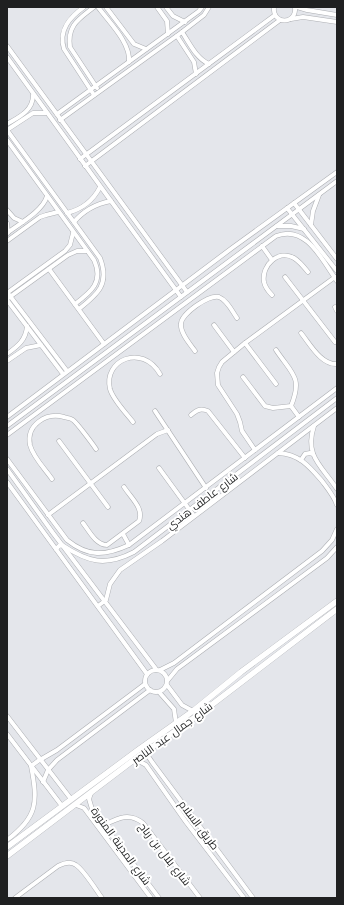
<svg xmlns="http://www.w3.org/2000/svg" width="344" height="905" font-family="'Work Sans',Cairo,sans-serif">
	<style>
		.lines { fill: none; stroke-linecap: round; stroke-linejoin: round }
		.street-casing { stroke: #adafb3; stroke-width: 5 }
		.secondary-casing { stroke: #adafb3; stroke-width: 6 }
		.street { stroke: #fff; stroke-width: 4 }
		.secondary { stroke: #fff; stroke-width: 5.5 }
		.labels { text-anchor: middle; stroke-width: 4; stroke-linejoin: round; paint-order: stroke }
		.street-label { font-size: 11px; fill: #1f2021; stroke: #fff }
	</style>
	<rect width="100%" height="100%" fill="#e4e6eb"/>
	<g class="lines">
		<defs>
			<g id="street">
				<path d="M84 7C70 17 58 30 64 49L94 95"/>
				<path d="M94 7C79 19 67 25 70 47L97 88"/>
				<path d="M98 7C109 22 131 43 129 62"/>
				<polyline points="106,7 134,44 146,49"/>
				<polyline points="157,7 167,21 168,34"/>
				<polyline points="166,7 173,16 185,22"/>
				<path d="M274 7C272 25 297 25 295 7"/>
				<polyline points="297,7 307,10 337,15"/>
				<polyline points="291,19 303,17 337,22"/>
				<path d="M182 32C190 44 196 58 209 64"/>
				<polyline points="177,36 194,62 196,74"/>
				<polyline points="7,46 187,292"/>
				<polyline points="7,57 111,201 181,297"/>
				<polyline points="57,114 199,11 202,7"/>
				<polyline points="60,120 182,32 204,15 209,7"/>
				<path d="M7 124C19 117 33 111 33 95"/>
				<path d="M7 130 100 258C110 284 98 294 79 309"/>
				<polyline points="7,130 33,113 46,113"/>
				<path d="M7 140 94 260C104 282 91 292 75 304"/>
				<polyline points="80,159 275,15"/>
				<polyline points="85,166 280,20"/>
				<polyline points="294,203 337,259"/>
				<polyline points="287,208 337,271"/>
				<polyline points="7,210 14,218 23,222"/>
				<path d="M67 213C83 209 93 201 100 187"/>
				<path d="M74 222C84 210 95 204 111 201"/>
				<polyline points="7,223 8,233"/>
				<polyline points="311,225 313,211 319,195"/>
				<polyline points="277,226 291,226 304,229"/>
				<path d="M7 233C19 224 43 211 47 196"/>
				<polyline points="7,241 40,217 46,215 58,212"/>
				<polyline points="262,246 272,260"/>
				<polyline points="49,269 104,344"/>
				<polyline points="285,277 335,342"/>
				<polyline points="7,292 67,371"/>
				<polyline points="7,293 65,251 70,245 73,233"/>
				<path d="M272 295C268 291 265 287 264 282 261 265 279 249 294 258 299 261 304 267 308 272"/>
				<polyline points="7,299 68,255 77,251 87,251"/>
				<polyline points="7,300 63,374"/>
				<polyline points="335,307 337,311"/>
				<polyline points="214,325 234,352"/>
				<path d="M301 333C310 344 321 365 337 364"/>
				<polyline points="245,343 276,384"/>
				<path d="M195 351C190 344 180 333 181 324 181 314 209 294 219 297 227 300 232 311 237 318"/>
				<path d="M7 354C18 346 26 340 27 326"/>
				<polyline points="7,361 26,348 41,345"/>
				<path d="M243 377 265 406 273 408 291 406C303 377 292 374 276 350"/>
				<polyline points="291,406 299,417"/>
				<polyline points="155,411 206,488"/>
				<path d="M191 415C197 410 200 408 208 411L245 458"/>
				<polyline points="7,417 232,248 337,172"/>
				<path d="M133 422C127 414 113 400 110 389 103 360 142 343 160 374"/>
				<polyline points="7,426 337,181"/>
				<path d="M314 426C304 456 322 466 337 489"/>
				<path d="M7 435 276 236C306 224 322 260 337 281"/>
				<polyline points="59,441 108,507"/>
				<polyline points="255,450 242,431 240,422 237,414 218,385 217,373 219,367 222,362 245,343 335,277"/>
				<path d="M278 453C299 454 309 466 322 481 328 489 334 496 337 505"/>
				<path d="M7 459 67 540C88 557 105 556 129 545L337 388"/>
				<polyline points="301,460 305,454 310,453 313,454"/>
				<polyline points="159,468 194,516"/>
				<polyline points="7,469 53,533 156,669"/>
				<path d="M52 479C45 469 33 457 30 445 26 425 46 412 64 417 66 418 71 418 73 420 77 423 92 443 96 449"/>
				<polyline points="7,482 147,674"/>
				<polyline points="48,515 157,434 168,430"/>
				<path d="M83 523C89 531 96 545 107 545L139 521C144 508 131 498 124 487"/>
				<polyline points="123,534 129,545"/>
				<path d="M56 549 59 546 62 545C88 562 105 567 134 552L337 398"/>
				<polyline points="98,606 106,600 110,584 120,570 162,541 337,408"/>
				<circle cx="156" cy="681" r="11"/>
				<polyline points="160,670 174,663 322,551 332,540 337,529"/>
				<polyline points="168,680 177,669 327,558 337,547"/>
				<polyline points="167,685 182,705 193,711"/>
				<polyline points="159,692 174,709 176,723"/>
				<polyline points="7,716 71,799"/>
				<polyline points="7,734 62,806"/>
				<polyline points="148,750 148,756 152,762 253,898"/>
				<polyline points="135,759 146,765 186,822 244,898"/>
				<polyline points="43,782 48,770 57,760 150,690"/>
				<polyline points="91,793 89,799 92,809 159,898"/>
				<polyline points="76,805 84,808 151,898"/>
				<path d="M104 825C118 818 129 812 143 823L200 898"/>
				<path d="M7 840C38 817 38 802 31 766L38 761 57 750 145 684"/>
				<path d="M15 898 58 866C64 863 71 861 76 865 84 870 96 890 102 898"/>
			</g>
			<g id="secondary">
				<polyline points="7,847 138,750 193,711 241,672 337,601"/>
				<polyline points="7,856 135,759 201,713 337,609"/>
			</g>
		</defs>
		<use href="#street" class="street-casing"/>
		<use href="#secondary" class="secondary-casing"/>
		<use href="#street" class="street"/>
		<use href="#secondary" class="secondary"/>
	</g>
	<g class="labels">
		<g class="street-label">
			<text transform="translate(202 501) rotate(-37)" y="4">شارع عاطف هندي</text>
			<text transform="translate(172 733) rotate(-36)" y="4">شارع جمال عبد الناصر</text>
			<text transform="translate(199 825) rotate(53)" y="4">طريق السلام</text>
			<text transform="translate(121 846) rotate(54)" y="4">شارع المدينة المنورة</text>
			<text transform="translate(165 854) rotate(52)" y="4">شارع بلال بن رباح</text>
		</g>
	</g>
	<rect width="344" height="905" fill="none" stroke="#1f2021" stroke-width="16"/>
</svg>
